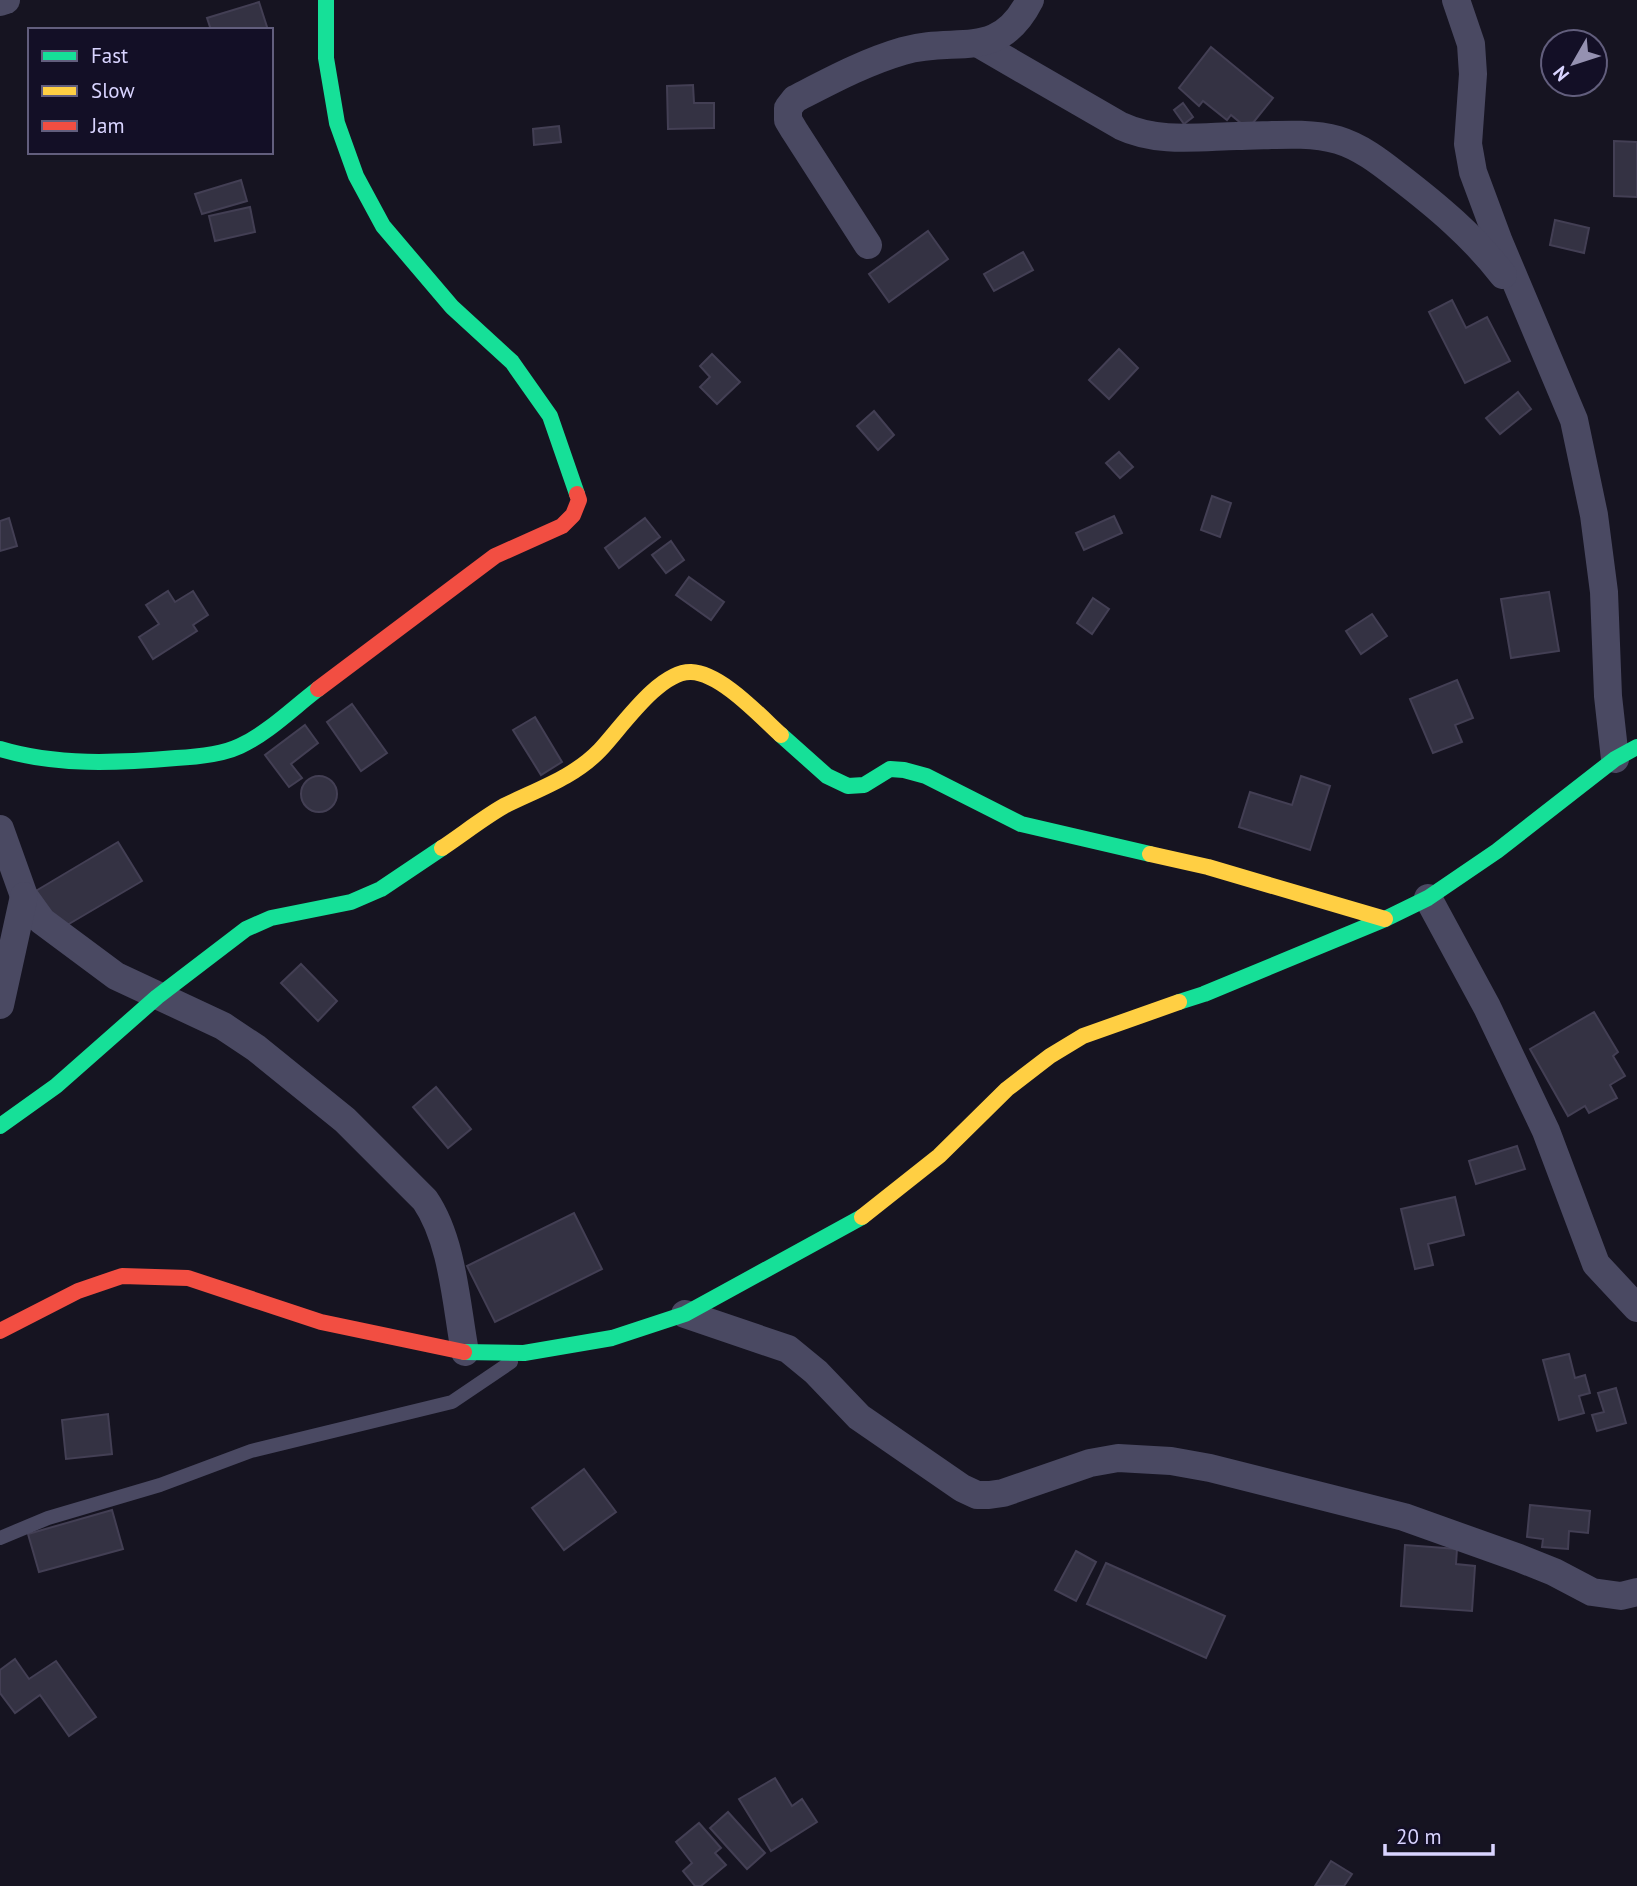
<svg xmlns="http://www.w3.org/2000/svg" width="1637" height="1886" font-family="'PT Sans',sans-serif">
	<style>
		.building { fill: #343243; stroke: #433f54; stroke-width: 2 }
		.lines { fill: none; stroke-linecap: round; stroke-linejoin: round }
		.lane { stroke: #4a4962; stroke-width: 14 }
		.street { stroke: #4a4962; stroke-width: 28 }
		.fast { stroke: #16e098; stroke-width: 16 }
		.slow { stroke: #ffcf43; stroke-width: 16 }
		.jam { stroke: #f24e42; stroke-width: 16 }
	</style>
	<rect width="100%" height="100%" fill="#161421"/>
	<g class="building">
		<polygon points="259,2 268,30 211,30 207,18"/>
		<polygon points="1211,47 1273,98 1248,129 1231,115 1227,120 1203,101 1199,106 1179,88"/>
		<polygon points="693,85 694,103 714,103 714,128 668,129 667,86"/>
		<polygon points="1183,103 1193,117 1184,124 1174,110"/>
		<polygon points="559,126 561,142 534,145 533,129"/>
		<polygon points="1614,141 1637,142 1637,197 1614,196"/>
		<polygon points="241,180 247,201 202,214 195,194"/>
		<polygon points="250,207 255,232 215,241 209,216"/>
		<polygon points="1555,220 1589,228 1584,253 1550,245"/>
		<polygon points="928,231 948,259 889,302 869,274"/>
		<polygon points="1023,252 1033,270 994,291 984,274"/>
		<polygon points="1452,300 1466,328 1487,317 1510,361 1465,383 1429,312"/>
		<polygon points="1119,349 1138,368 1109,399 1089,380"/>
		<polygon points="712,354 740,382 717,404 700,387 710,377 700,366"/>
		<polygon points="1518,392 1531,409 1500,434 1486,418"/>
		<polygon points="874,411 894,435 878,450 857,426"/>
		<polygon points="1119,452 1133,467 1120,478 1106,463"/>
		<polygon points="1212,496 1231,503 1220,537 1201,530"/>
		<polygon points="1114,516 1122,533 1084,550 1076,533"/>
		<polygon points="9,518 17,546 0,551 0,521"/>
		<polygon points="645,518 660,537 619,568 605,548"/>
		<polygon points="671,541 684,560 666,573 652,555"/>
		<polygon points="689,577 724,602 711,620 676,595"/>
		<polygon points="168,591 175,602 193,591 208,615 193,625 197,631 153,659 139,637 159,624 146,605"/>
		<polygon points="1549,592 1559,651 1511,658 1501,599"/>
		<polygon points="1093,598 1109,609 1092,634 1077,623"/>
		<polygon points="1372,614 1387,636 1361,654 1346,631"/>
		<polygon points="1457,680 1473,718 1455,725 1462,742 1433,753 1410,699"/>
		<polygon points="352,704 387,753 361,771 327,722"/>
		<polygon points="535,717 562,762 541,775 513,730"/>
		<polygon points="305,725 318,743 291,764 302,778 289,787 265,755"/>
		<circle cx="319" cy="794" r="18"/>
		<polygon points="1301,776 1330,786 1310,850 1239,827 1250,792 1292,805"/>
		<polygon points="118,842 142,881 57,931 34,892"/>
		<polygon points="301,964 337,1001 318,1021 281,983"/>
		<polygon points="1594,1012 1618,1052 1613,1056 1625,1076 1610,1085 1617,1098 1589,1113 1585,1106 1568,1116 1530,1049"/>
		<polygon points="436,1087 471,1129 448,1148 413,1107"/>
		<polygon points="1517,1146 1525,1169 1476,1184 1469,1161"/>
		<polygon points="1455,1197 1464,1235 1428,1244 1433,1265 1415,1269 1401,1209"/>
		<polygon points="574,1213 602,1269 495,1322 467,1266"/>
		<polygon points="1569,1354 1575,1378 1585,1375 1590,1393 1579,1396 1584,1413 1559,1420 1543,1360"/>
		<polygon points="1616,1388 1626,1423 1597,1431 1592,1415 1604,1412 1598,1393"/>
		<polygon points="108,1414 112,1454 66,1459 62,1420"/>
		<polygon points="584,1469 616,1512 564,1550 532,1508"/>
		<polygon points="1530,1505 1590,1511 1588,1533 1569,1531 1568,1549 1542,1547 1543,1539 1527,1537"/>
		<polygon points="112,1510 123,1549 39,1572 28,1534"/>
		<polygon points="1405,1545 1457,1549 1456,1564 1475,1566 1472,1611 1401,1606"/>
		<polygon points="1076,1551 1096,1562 1076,1601 1055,1590"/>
		<polygon points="1106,1563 1225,1616 1206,1658 1087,1604"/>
		<polygon points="15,1659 29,1679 56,1661 96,1717 69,1736 40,1695 15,1713 0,1693 0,1670"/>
		<polygon points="775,1778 792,1806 802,1799 817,1822 771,1851 739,1799"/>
		<polygon points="728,1812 765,1853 747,1869 710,1828"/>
		<polygon points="699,1823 721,1848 715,1853 726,1865 701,1886 695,1886 683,1871 692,1863 676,1842"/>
		<polygon points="1331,1861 1352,1874 1344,1886 1315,1886"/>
	</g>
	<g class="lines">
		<polyline class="lane" points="0,1538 48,1518 160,1485 251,1451 452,1402 511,1362"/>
		<g class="street">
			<polyline points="1456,0 1471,44 1473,74 1468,144 1473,172 1499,242 1574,420 1594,515 1604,592 1608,696 1615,759"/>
			<polyline points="0,2 6,0"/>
			<path d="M979 44 1121 126C1157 143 1198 137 1237 136 1270 136 1306 131 1338 140 1361 147 1380 162 1398 176 1437 206 1473 236 1503 275"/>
			<path d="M868 245 794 130 788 120V108L795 99C830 81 865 62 903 51 956 35 998 63 1030 0"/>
			<path d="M0 829 24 896 42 921 116 976 223 1026 256 1048 345 1120 425 1200C453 1241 456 1304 465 1352"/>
			<polyline points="1428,898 1487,1007 1546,1131 1596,1264 1637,1308"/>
			<polyline points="0,1005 24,896"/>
			<polyline points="685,1314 788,1349 816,1372 859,1417 962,1488 977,1495 989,1495 1003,1493 1090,1463 1118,1458 1171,1461 1210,1468 1404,1517 1519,1558 1554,1572 1592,1592 1621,1596 1637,1592"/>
		</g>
		<g class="fast">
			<polyline points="326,0 326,58 337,123 356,176 383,226 452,307 512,362 550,416 577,494"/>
			<polyline points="781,735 827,776 848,786 864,785 890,769 904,770 926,776 1021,824 1150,854"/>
			<path d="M0 749C56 766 118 763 176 758 197 757 221 755 240 746 268 733 293 708 318 689"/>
			<polyline points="1179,1002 1204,994 1385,919 1428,898 1497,851 1615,759 1637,747"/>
			<polyline points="0,1126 56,1086 157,997 246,929 271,918 351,902 381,889 442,848"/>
			<polyline points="464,1352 524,1353 612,1338 685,1314 862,1217"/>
		</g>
		<g class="slow">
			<path d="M442 848C463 834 483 818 504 806 538 789 573 778 600 750 621 728 659 671 691 672 721 673 760 716 781 735"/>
			<polyline points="1150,854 1208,867 1385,919"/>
			<polyline points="862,1217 939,1156 1007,1089 1050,1056 1083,1036 1179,1002"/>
		</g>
		<g class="jam">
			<polyline points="318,689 495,556 562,526 573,515 579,500 577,494"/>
			<polyline points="0,1331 78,1291 122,1276 188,1278 321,1322 464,1352"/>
		</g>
	</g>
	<rect x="28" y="28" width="245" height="126" fill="#130f26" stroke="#625e7d" stroke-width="2"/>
	<rect x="42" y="51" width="35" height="10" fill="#16e098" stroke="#625e7d" stroke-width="2"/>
	<text x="91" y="63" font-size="21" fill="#d9d4ff">Fast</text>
	<rect x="42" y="86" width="35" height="10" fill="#ffcf43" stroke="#625e7d" stroke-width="2"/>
	<text x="91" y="98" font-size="21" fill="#d9d4ff">Slow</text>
	<rect x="42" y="121" width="35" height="10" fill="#f24e42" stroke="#625e7d" stroke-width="2"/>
	<text x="91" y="133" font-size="21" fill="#d9d4ff">Jam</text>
	<g transform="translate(1574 63) rotate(231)"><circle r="33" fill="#130f26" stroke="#625e7d" stroke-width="2"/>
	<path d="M0-5L12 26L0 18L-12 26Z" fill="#9591b1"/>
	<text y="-10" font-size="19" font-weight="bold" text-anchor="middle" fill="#d9d4ff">N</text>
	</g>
	<path d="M1385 1844v10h108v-10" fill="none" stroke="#d9d4ff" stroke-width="3.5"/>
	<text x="1396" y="1844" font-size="21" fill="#d9d4ff" stroke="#130f26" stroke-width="5" paint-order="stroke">20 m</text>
</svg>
